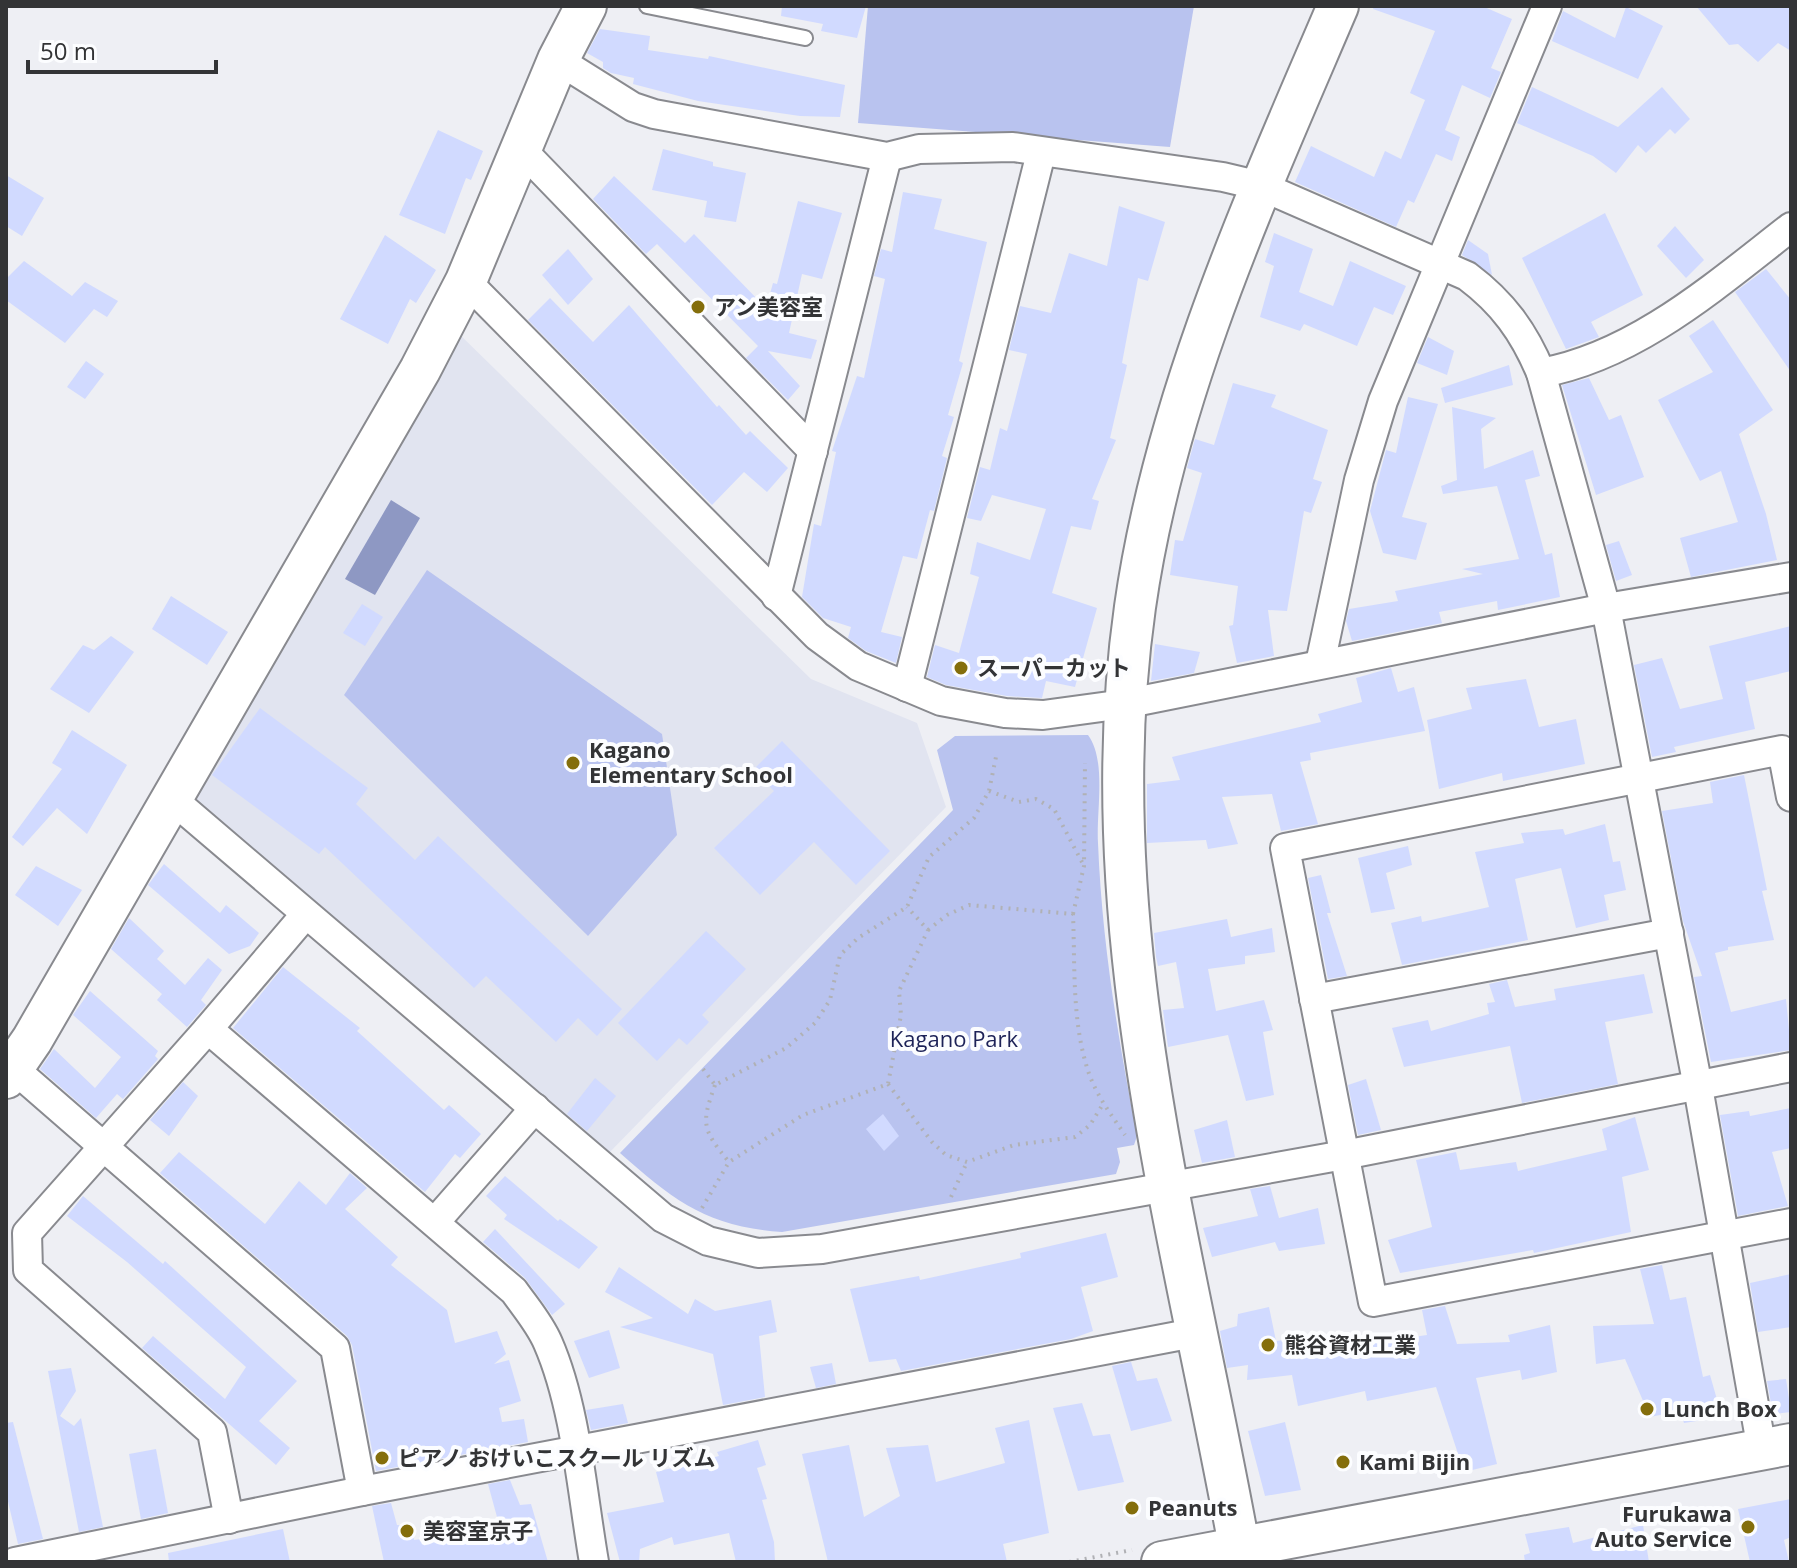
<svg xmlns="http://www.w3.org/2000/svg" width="1797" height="1568" font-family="'Open Sans','Noto Sans JP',sans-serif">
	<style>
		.built { fill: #e1e4f0 }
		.green { fill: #b9c3ef }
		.water { fill: #8e98c3 }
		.building { fill: #d1daff }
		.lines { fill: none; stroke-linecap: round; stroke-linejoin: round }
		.lane-casing { stroke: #898a8f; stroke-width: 18 }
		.street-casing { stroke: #898a8f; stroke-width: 32 }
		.secondary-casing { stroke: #898a8f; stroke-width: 44 }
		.path { stroke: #b0b1b5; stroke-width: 4; stroke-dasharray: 2 6; stroke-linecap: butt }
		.lane { stroke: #fff; stroke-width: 14 }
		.street { stroke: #fff; stroke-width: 28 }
		.secondary { stroke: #fff; stroke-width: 40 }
		.poi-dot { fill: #846e0c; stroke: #fcfdff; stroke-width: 3 }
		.labels { text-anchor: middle; stroke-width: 8; stroke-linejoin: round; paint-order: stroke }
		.poi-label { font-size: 22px; font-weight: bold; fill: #333436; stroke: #fcfdff; text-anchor: start }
		.park-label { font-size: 22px; fill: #1d2257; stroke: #fcfdff }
	</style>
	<rect width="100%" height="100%" fill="#eeeff4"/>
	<polygon class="built" points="452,327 811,679 917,723 946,807 607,1155 195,802"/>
	<g class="green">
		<polygon points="868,6 1194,6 1170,147 858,123"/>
		<polygon points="427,570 662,734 677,835 588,936 344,695"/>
		<path d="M1088 735C1107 761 1096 811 1098 843 1102 943 1118 1038 1137 1136L1134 1145 1117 1148 1120 1162 1116 1174 782 1232C708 1227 674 1201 620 1153L953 810 937 750 955 736Z"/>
	</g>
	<polygon class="water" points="391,500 420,518 375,595 345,579"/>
	<g class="building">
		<polygon points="782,6 866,6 857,38 821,31 823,24 781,16"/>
		<polygon points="1374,6 1482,6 1512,19 1491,68 1501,72 1490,98 1462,85 1445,130 1460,137 1452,161 1436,154 1414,203 1408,200 1396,227 1295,182 1311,146 1374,177 1385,151 1401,159 1425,100 1410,93 1435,31 1373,9"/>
		<polygon points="1696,6 1791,6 1791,51 1778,43 1758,62 1738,44 1729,45"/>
		<polygon points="1626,7 1663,26 1638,79 1552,41 1563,11 1615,38"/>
		<polygon points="600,29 650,36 648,50 708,59 709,56 845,85 840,117 800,116 698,101 633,84 634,78 611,73 603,68 603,62 587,53"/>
		<polygon points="1532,87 1618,127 1662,87 1690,119 1675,134 1670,129 1646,153 1638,145 1616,173 1593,156 1517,123"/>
		<polygon points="438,130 483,151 471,180 466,178 445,234 399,215"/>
		<polygon points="663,149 713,162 713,166 746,173 736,222 704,217 707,201 652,190"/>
		<polygon points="6,175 44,198 22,236 6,226"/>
		<polygon points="614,176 685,243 694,234 766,308 773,283 777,284 798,201 842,213 822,279 802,274 789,333 817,340 811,359 768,351 800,386 788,400 746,358 758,346 657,244 646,254 593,199"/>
		<polygon points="903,192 942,199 934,229 987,242 959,361 963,363 948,415 954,417 942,456 947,458 934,511 930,510 917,559 903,556 881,632 902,637 896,663 866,651 848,638 851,627 823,618 802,597 814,524 821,526 836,452 832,451 857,376 864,378 885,279 874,276 881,249 892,252"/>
		<polygon points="1119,206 1165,222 1148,281 1138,278 1122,363 1127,365 1110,438 1116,440 1092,499 1099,501 1091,530 1071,526 1052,593 1097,608 1075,687 1046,681 1042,698 1007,696 946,685 927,677 935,645 959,653 979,577 970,574 977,542 1030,560 1046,509 992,495 981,521 967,518 980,467 990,470 1000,428 1007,431 1027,354 1009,350 1020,306 1051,313 1069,253 1107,266"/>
		<polygon points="1605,213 1643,295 1591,322 1599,337 1566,349 1522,258"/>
		<polygon points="1675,226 1704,260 1686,278 1657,246"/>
		<polygon points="1274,233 1313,249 1299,292 1333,306 1350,261 1406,286 1393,315 1374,307 1357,346 1304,324 1300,331 1260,317 1274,266 1265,262"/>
		<polygon points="385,235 436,270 416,303 410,299 388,344 340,319"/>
		<polygon points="1468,240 1488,254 1492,275 1462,255"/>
		<polygon points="568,249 593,279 568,305 542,275"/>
		<polygon points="24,261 72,296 85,282 118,301 107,317 94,309 65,343 6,300 6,279"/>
		<polygon points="1766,269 1791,300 1791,372 1735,292"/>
		<polygon points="550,298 593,342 629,305 717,407 719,405 746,435 750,431 788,468 767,492 744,472 712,505 528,320"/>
		<polygon points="1713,320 1773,410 1739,434 1766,514 1777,560 1691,577 1680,538 1738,522 1721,471 1700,481 1658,400 1713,372 1689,336"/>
		<polygon points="1428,337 1454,351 1447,375 1417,363"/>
		<polygon points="86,361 104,374 85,399 67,387"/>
		<polygon points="1509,365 1513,385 1445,403 1441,388"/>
		<polygon points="1589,378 1609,420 1621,415 1644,477 1596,495 1562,385"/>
		<polygon points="1233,383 1276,395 1271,407 1328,430 1313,479 1322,482 1311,513 1304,511 1287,611 1268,610 1274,656 1237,663 1229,626 1233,625 1238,586 1170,575 1175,540 1183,541 1202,473 1187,468 1195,439 1214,445"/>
		<polygon points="1408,397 1438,404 1402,517 1427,523 1416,560 1383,553 1370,511 1386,450 1396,453"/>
		<polygon points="1452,407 1496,418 1481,429 1484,469 1533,450 1540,476 1525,480 1545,555 1552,553 1560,597 1498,610 1497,601 1439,612 1442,623 1352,641 1346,621 1349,609 1398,601 1395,591 1483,574 1462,569 1519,559 1497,486 1443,494 1441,486 1457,480"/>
		<polygon points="1619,541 1632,575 1616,581 1606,545"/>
		<polygon points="171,596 228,632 207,665 152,629"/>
		<polygon points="362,604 383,617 365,646 343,633"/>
		<polygon points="1791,626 1791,671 1745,682 1755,729 1674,747 1676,752 1652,757 1634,665 1662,658 1680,709 1723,699 1709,646"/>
		<polygon points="111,636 134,652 89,713 50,689 83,645 94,650"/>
		<polygon points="1155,644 1200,652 1194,673 1151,681"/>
		<polygon points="1391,668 1398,692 1414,687 1425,731 1310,753 1311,760 1300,762 1318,824 1281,831 1272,794 1222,797 1238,844 1208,849 1206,840 1147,843 1147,784 1180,780 1172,757 1321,722 1318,714 1362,702 1356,678"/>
		<polygon points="1526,679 1539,727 1576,719 1585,764 1503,781 1502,773 1439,789 1427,720 1472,709 1466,688"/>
		<polygon points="260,708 368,788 356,804 415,860 438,836 622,1009 597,1036 578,1018 556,1042 486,976 474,988 325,847 319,854 212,775"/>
		<polygon points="72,730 127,765 87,834 57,808 23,846 12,837 62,769 52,763"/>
		<polygon points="782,741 890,851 856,885 814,842 760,895 714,848 774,791 753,770"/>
		<polygon points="1744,775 1767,890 1762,891 1774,940 1728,947 1728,950 1715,953 1731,1012 1786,999 1791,1050 1711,1062 1694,977 1702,976 1683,921 1662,811 1713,803 1710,782"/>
		<polygon points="1605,824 1613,862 1620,861 1626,890 1604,895 1609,920 1576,928 1561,868 1515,879 1528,940 1402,965 1391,923 1421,916 1422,922 1489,907 1475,852 1524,843 1521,833 1563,829 1565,835"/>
		<polygon points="1408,846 1412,865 1386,873 1395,909 1371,913 1358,858"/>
		<polygon points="164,864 220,913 226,905 259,933 250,946 229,954 148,885"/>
		<polygon points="36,866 82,890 58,926 15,895"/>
		<polygon points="1321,875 1331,913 1327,913 1347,976 1328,979 1308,878"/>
		<polygon points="129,918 164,951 157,959 185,985 208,958 222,970 201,1000 206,1005 187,1027 157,1000 162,994 111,949"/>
		<polygon points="1227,919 1231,937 1272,928 1275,952 1245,956 1245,964 1208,969 1216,1011 1264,1000 1273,1030 1263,1032 1274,1095 1246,1101 1228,1035 1168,1047 1163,1010 1184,1008 1176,962 1158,966 1156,957 1154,933"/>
		<polygon points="706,931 746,969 702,1015 709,1022 687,1045 679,1038 657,1061 618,1023"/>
		<polygon points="283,967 360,1028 357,1031 444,1110 449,1105 481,1134 460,1158 455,1154 425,1192 233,1028"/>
		<polygon points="1644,974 1653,1013 1605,1022 1618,1084 1522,1103 1510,1046 1404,1067 1392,1028 1428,1020 1431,1031 1489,1014 1487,1003 1495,1002 1489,984 1507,980 1515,1007 1556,1000 1554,989"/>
		<polygon points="90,991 158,1051 155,1056 158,1059 123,1099 117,1094 96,1118 40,1069 54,1049 95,1088 121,1057 73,1015"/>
		<polygon points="595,1078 616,1096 587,1131 567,1114"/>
		<polygon points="1366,1079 1381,1130 1358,1135 1348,1085"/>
		<polygon points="183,1082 198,1096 169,1136 150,1120"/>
		<polygon points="1791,1108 1791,1148 1772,1152 1788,1206 1738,1216 1720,1115 1749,1111 1750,1116"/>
		<polygon points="883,1114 899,1136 884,1151 866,1129"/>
		<polygon points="1635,1117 1649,1170 1622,1177 1631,1232 1534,1253 1533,1250 1400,1273 1388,1240 1432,1227 1416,1160 1456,1152 1460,1170 1516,1162 1518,1171 1607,1150 1602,1129"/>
		<polygon points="1227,1120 1235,1157 1202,1163 1194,1130"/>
		<polygon points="179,1152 265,1224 299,1181 326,1205 350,1173 367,1188 345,1209 398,1257 391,1265 447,1310 455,1343 497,1331 506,1354 494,1364 509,1360 521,1401 499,1408 502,1422 524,1419 528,1442 376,1471 352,1345 347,1336 160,1173"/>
		<polygon points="505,1176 558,1221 560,1219 598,1247 579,1269 504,1219 507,1215 486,1196"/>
		<polygon points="1270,1186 1279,1218 1318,1208 1325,1244 1279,1251 1275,1242 1212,1257 1203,1228 1258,1216 1250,1189"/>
		<polygon points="83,1196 163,1264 165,1261 297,1381 259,1421 290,1448 276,1465 142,1348 153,1336 225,1399 246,1367 127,1262 67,1216"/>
		<polygon points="495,1229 565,1304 552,1315 525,1278 483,1242"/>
		<polygon points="1106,1233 1118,1277 1081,1287 1093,1331 1071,1339 901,1371 896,1359 869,1362 850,1289 919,1276 920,1280 1021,1258 1020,1253"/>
		<polygon points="1662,1265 1670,1300 1686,1297 1703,1377 1710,1375 1722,1417 1684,1423 1680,1411 1650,1417 1625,1359 1596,1364 1593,1326 1654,1324 1640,1269"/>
		<polygon points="619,1267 688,1314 695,1299 715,1311 771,1300 777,1332 759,1336 765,1397 723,1405 713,1354 620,1327 653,1318 605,1292"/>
		<polygon points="1791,1274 1791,1327 1758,1332 1750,1283"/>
		<polygon points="1445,1306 1457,1344 1510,1342 1508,1335 1550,1325 1557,1372 1522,1380 1520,1370 1476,1378 1497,1464 1464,1472 1436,1387 1367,1401 1365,1391 1298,1406 1292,1375 1247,1380 1248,1365 1227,1368 1220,1331 1237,1326 1238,1314 1269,1307 1276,1341 1321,1335 1323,1350 1427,1335 1422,1310"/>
		<polygon points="609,1330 620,1368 589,1378 574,1341"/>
		<polygon points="1131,1362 1137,1381 1157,1378 1172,1421 1131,1431 1112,1366"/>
		<polygon points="832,1363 836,1384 816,1388 810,1367"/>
		<polygon points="71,1368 76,1391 60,1416 74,1426 81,1418 103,1527 79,1532 48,1371"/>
		<polygon points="1786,1379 1791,1412 1773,1414 1767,1381"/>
		<polygon points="1082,1403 1093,1436 1110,1434 1124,1482 1078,1491 1053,1408"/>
		<polygon points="623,1404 628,1423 591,1430 586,1410"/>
		<polygon points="1029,1420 1049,1533 1003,1544 1007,1562 828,1562 802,1454 849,1445 864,1517 900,1496 886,1448 928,1445 936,1482 1005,1463 995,1428"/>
		<polygon points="13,1422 43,1539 18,1544 6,1493 6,1423"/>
		<polygon points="1285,1422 1301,1490 1265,1496 1248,1431"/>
		<polygon points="758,1440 766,1465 757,1468 767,1499 762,1500 774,1542 775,1562 736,1562 729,1533 674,1545 672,1537 640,1549 639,1562 620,1562 607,1513 664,1502 656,1472 719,1456 717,1452"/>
		<polygon points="156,1449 168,1513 141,1519 129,1454"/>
		<polygon points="510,1480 520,1505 531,1504 548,1562 384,1562 372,1506 391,1503 397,1525 412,1526 414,1540 500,1528 488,1484"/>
		<polygon points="1791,1499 1791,1537 1784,1540 1789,1562 1750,1562 1738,1509"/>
		<polygon points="1643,1525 1649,1562 1525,1562 1524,1555 1530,1553 1525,1534 1569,1527 1573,1543"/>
		<polygon points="283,1529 290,1562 169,1562 168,1553"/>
	</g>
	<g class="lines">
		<defs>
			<polyline id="lane" points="647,6 805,38"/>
			<g id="street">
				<path d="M558 60 633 107 654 114 887 157 919 149 1013 147 1223 177 1261 186 1467 276C1503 303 1524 332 1541 373L1606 608 1698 1087 1762 1450"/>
				<polyline points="522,150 813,451"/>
				<polyline points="466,281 817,636 858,666 941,701 1005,713 1043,715 1124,704 1606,608 1791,577"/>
				<path d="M1541 373C1636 356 1716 285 1791 227"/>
				<polyline points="776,596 887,157"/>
				<polyline points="1320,664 1359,480 1383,401 1547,6"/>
				<polyline points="907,687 1041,153"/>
				<polyline points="1791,797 1782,750 1285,848 1373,1302 1791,1223"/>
				<polyline points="172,799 663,1218 708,1241 758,1253 822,1249 1344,1155 1791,1067"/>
				<path d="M305 915 208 1029 514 1291C526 1308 540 1324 548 1343 576 1407 582 1493 594 1562"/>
				<polyline points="1314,999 1669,933"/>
				<polyline points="208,1029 27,1233 28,1270 212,1432 229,1519"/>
				<polyline points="13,1068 335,1348 362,1491"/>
				<polyline points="435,1222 535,1108"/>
				<polyline points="15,1562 362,1491 1199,1332"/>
			</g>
			<g id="secondary">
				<polyline points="6,1078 32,1040 420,370 466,281 558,60 586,6"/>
				<polyline points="1162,1562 1791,1444"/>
				<path d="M1242 1562C1186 1248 1089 929 1135 607 1165 396 1255 200 1338 6"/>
			</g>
		</defs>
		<use href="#lane" class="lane-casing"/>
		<use href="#street" class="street-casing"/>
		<use href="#secondary" class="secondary-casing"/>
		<g class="path">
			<polyline points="989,791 1019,802 1036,799 1054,809 1083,864"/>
			<polyline points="1073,914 1084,866 1085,763"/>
			<path d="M928 930 947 915 969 905 1073 914C1075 963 1072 1017 1086 1064 1093 1091 1110 1113 1125 1135"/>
			<polyline points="703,1069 715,1085 786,1048 815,1023 830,1000 840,955 858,938 907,907 929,857 974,818 989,791 997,752"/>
			<polyline points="888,1084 932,1142 946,1155 967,1162 1014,1145 1075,1137 1090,1125 1103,1104"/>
			<path d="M715 1085C701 1124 702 1129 729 1162"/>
			<polyline points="951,1197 967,1162"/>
			<polyline points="702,1208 729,1162 803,1115 888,1084 901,1015 899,991 928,930 907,907"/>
			<polyline points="1069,1562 1132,1550"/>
		</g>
		<use href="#lane" class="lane"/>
		<use href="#street" class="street"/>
		<use href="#secondary" class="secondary"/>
	</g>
	<g class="poi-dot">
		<circle cx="698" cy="307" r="8"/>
		<circle cx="961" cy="668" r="8"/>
		<circle cx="573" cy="763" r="8"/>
		<circle cx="1268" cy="1345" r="8"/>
		<circle cx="1647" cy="1409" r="8"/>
		<circle cx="382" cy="1458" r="8"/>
		<circle cx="1343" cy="1462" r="8"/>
		<circle cx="1132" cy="1508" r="8"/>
		<circle cx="1748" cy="1527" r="8"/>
		<circle cx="407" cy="1531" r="8"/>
	</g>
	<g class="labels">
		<g class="poi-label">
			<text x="714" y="315">アン美容室</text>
			<text x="977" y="676">スーパーカット</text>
			<text x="589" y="758">Kagano<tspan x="589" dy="25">Elementary School</tspan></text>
			<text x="1284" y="1353">熊谷資材工業</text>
			<text x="1663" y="1417">Lunch Box</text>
			<text x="398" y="1466">ピアノ おけいこスクール リズム</text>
			<text x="1359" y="1470">Kami Bijin</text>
			<text x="1148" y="1516">Peanuts</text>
			<text x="1732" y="1522" text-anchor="end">Furukawa<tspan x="1732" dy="25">Auto Service</tspan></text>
			<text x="423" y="1539">美容室京子</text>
		</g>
		<g class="park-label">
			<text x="954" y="1047">Kagano Park</text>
		</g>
	</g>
	<rect width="1797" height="1568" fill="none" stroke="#333436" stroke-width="16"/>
	<path d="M28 60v12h188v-12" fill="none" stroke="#333436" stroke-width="4"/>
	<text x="40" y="60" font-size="24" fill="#333436" stroke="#fcfdff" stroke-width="6" paint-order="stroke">50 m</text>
</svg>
